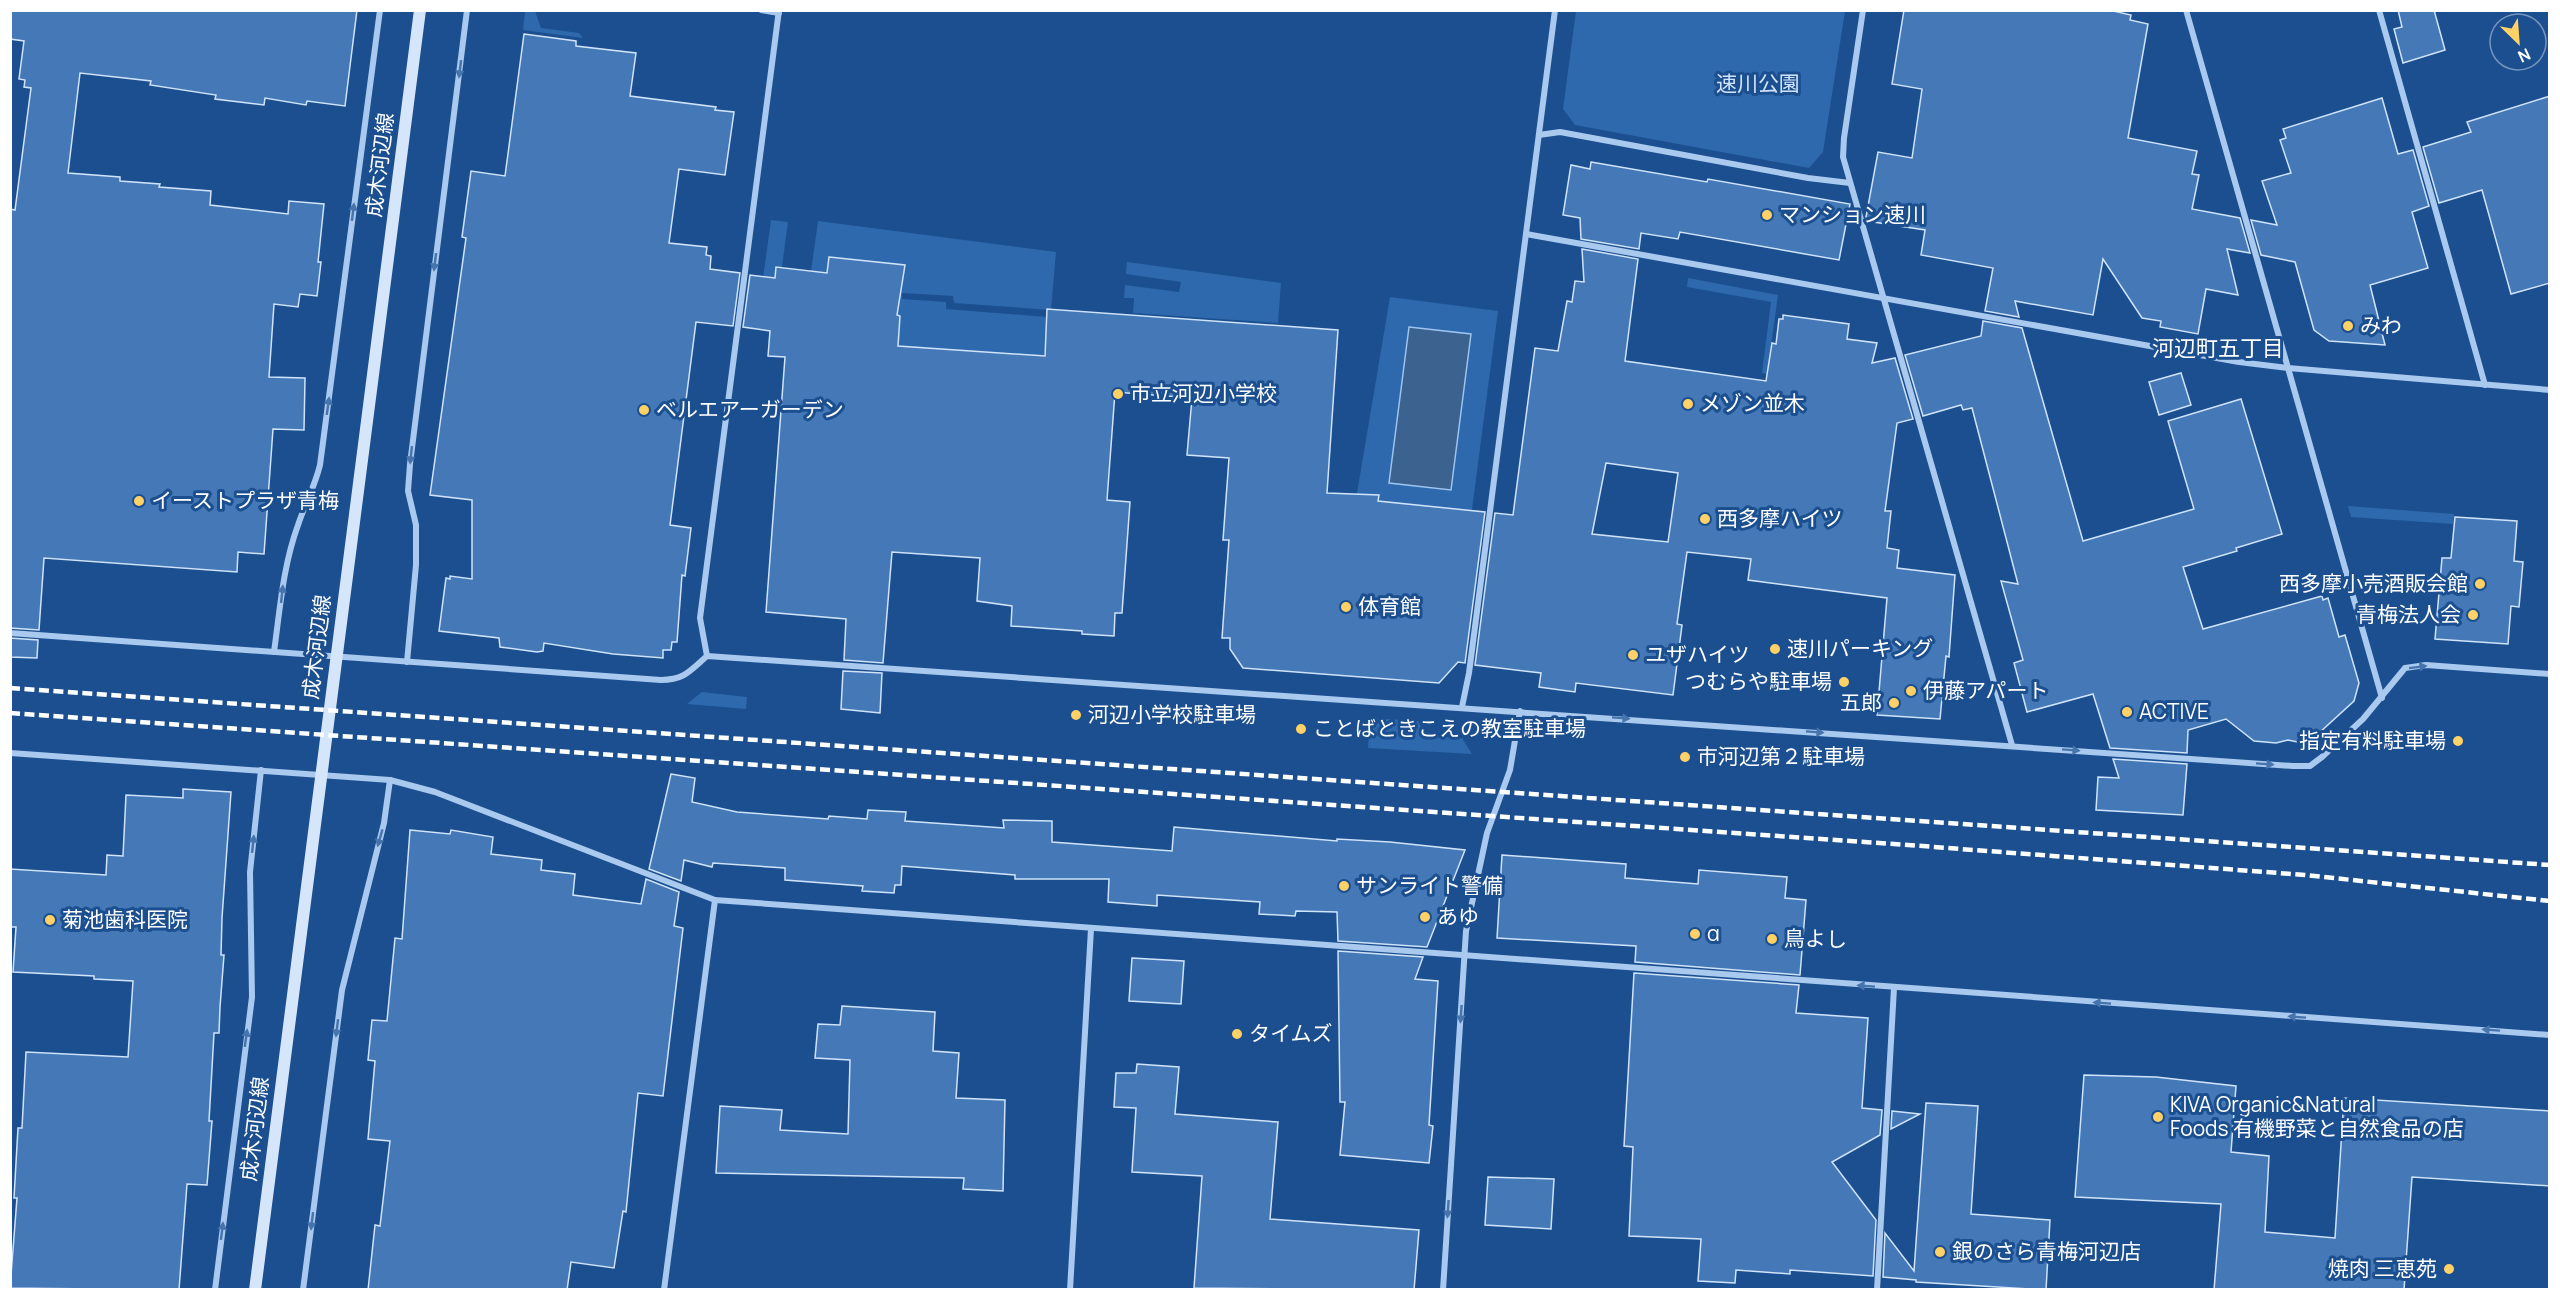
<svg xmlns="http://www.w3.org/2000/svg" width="2560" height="1300" font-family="Manrope,'Noto Sans JP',sans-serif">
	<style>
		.green { fill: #2e69ad }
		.water { fill: #3c6290; stroke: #9cc4f0; stroke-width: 1.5 }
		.building { fill: #4478b7; stroke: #cfe3fa; stroke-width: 1.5; fill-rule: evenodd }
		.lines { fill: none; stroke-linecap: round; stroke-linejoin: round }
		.street { stroke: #a9c9ee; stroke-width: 6 }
		.secondary { stroke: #d6e6fa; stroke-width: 12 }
		.rail { stroke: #fff; stroke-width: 4.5; stroke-dasharray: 10 4.5; stroke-linecap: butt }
		.oneway { fill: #4674ac }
		.poi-dot { fill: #ffd166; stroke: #1b4f8f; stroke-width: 2 }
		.labels { text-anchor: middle; stroke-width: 6; stroke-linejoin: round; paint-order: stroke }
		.park-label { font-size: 21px; fill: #cfe3fa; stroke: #1b4f8f }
		.street-label { font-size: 21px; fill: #fff; stroke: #1b4f8f }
		.poi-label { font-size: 21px; fill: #fff; stroke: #1b4f8f; text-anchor: start }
		.neighbourhood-label { font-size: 22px; fill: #fff; stroke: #1b4f8f }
	</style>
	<rect width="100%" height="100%" fill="#1b4f8f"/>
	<g class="green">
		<polygon points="525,11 535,11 541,28 579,33 583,38 523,30"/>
		<polygon points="1576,11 1845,11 1823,152 1809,168 1575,125 1563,109"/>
		<polygon points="771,220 788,222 777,304 757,322"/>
		<polygon points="818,221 1056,252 1051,310 954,303 953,296 902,293 902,299 946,302 946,309 1047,317 1044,356 786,338 809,286"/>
		<polygon points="1127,262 1281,283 1278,323 1133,313 1134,298 1124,298 1125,285 1179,292 1181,282 1126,274"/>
		<polygon points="1688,278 1778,295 1767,374 1762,373 1771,302 1687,287"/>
		<polygon points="1390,297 1498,311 1468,540 1355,505"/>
		<polygon points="2348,506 2454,514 2453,524 2351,517"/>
		<polygon points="702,692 747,697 746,709 687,704"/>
		<polygon points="1370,718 1418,721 1426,736 1462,738 1472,754 1368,748"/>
	</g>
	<polygon class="water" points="1409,327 1471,334 1451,490 1389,483"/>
	<g class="building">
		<polygon points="10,10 357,10 345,106 307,101 306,105 265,98 264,105 215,99 216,95 150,85 151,81 80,73 68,173 120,177 120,181 160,184 159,187 211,191 210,205 288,214 289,201 324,204 318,262 321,262 317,296 300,294 298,307 274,304 269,377 305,378 304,430 273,429 264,554 238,552 237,572 44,558 39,630 10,628 10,209 15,210 31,88 24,87 25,80 19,79 24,41 10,39"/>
		<polygon points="1904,10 2109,10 2131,15 2130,20 2148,24 2128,138 2197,151 2192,174 2199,175 2192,209 2240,218 2250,253 2227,249 2238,295 2206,289 2198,334 2160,327 2161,321 2142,318 2103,259 2093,315 2015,301 2019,317 1985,311 1993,268 1921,255 1925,230 1867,221 1866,217 1878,152 1912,158 1922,89 1892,84"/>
		<polygon points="2398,10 2434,10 2445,50 2403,63 2394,29 2402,27"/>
		<polygon points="524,34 576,41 576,46 636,53 630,96 716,107 715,110 734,112 725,175 679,169 669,243 707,247 706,255 711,256 710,269 740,273 733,326 696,322 670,525 691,528 685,576 682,575 677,642 672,642 671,650 663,650 663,658 613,654 544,643 543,651 537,652 500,647 499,638 439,631 446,578 450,579 450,576 472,579 472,500 430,495 466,238 462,237 471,171 505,176"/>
		<polygon points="2550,96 2550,283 2511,294 2482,190 2439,203 2423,147 2471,132 2467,122"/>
		<polygon points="2382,98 2398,154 2413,150 2429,206 2412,212 2428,268 2370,285 2385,345 2329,341 2314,330 2295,262 2261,255 2251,220 2277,225 2262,181 2291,173 2280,140 2286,138 2283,129"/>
		<polygon points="1591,162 1707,182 1708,179 1850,204 1839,260 1680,232 1678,239 1641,233 1639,249 1581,239 1580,218 1563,215 1571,165 1590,169"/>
		<path d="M1582 249 1638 259 1625 361 1766 381 1772 343 1776 344 1779 319H1783V315L1849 324 1847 339 1877 343 1872 363 1895 358 1913 419 1897 423 1885 511H1891L1887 548 1899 550 1897 568 1955 575 1949 657 1946 656 1940 719 1877 715 1887 598 1748 580 1751 559 1687 552 1677 624 1682 625 1673 695 1576 683 1575 692 1539 687 1541 673 1475 665 1495 513 1513 515 1535 348 1558 351 1567 301 1572 302 1575 281 1584 282ZM1606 463 1678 473 1668 542 1592 534Z"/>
		<polygon points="829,257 905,265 897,315 900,316 898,346 1045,356 1047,309 1338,330 1327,493 1379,495 1378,501 1485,512 1465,663 1458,662 1439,683 1243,668 1230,649 1230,638 1222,638 1229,540 1223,540 1229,458 1187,455 1192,398 1115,392 1107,500 1130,502 1122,613 1115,613 1114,636 1082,634 1082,631 1011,626 1012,606 977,601 980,558 892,552 883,663 844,660 846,619 766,612 785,357 768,356 770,331 743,327 750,275 775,278 776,267 827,273"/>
		<polygon points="1983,321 2022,328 2083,541 2194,509 2168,421 2241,399 2282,534 2236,548 2237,551 2183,567 2203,629 2322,596 2323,600 2328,598 2339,637 2345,635 2359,683 2354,701 2307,744 2288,740 2276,743 2254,741 2226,719 2188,730 2187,753 2110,748 2093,694 2027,712 2014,663 2023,660 2001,581 2018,584 1972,408 1963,410 1961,405 1923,416 1905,355 1981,336"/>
		<polygon points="2181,373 2191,405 2159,415 2149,382"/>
		<polygon points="2455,517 2517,521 2514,561 2523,562 2519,607 2511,606 2508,644 2435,639 2442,558 2451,558"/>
		<polygon points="10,638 38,640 37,658 10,657"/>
		<polygon points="843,671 882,673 880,713 841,709"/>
		<polygon points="2113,759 2187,764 2183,815 2096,810 2098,777 2119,778"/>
		<polygon points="671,774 695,778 692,802 737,812 828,819 829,816 867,819 868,810 906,812 905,821 1004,828 1003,820 1052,821 1052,842 1172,851 1174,827 1337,841 1337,839 1390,842 1465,850 1427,947 1338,941 1337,912 1296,911 1295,916 1259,914 1260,902 1157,895 1157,906 1108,902 1109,879 1015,879 1015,875 902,866 901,885 895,885 894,893 862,891 863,886 785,880 785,868 713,863 712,867 684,860 681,881 649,869"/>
		<polygon points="183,789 231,792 222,918 221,955 224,955 220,1007 219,1033 214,1033 209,1121 212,1121 207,1185 187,1184 179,1290 10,1288 17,1198 14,1198 18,1128 22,1128 26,1052 128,1057 133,981 94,979 94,976 13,972 16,927 10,927 10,869 106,875 107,855 123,856 126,795 183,798"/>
		<polygon points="410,830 450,834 451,830 493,837 491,854 542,860 541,870 575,874 573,895 641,904 646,879 679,892 674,926 683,928 663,1096 638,1093 626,1212 623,1211 614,1268 571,1262 567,1290 368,1290 375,1225 380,1226 390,1141 368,1139 375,1061 368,1060 372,1020 387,1021 395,938 402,939"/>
		<polygon points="1502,855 1626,864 1625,878 1698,884 1699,870 1787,877 1785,898 1806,900 1800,975 1635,962 1636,946 1497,938"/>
		<polygon points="1338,951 1423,957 1415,979 1438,981 1429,1125 1433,1126 1429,1163 1340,1155 1345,1102 1340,1102"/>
		<polygon points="1132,958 1184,961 1181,1004 1129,1001"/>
		<polygon points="1634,973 1799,985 1796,1013 1868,1018 1862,1108 1882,1110 1880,1135 1832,1162 1876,1220 1873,1276 1790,1270 1790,1274 1736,1270 1735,1283 1698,1281 1701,1239 1629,1236 1633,1147 1624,1146"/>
		<polygon points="842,1006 935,1012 933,1051 959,1053 956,1098 1005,1100 1003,1191 963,1189 964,1178 716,1173 720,1106 782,1110 780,1130 848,1134 850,1060 815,1058 818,1024 840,1025"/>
		<polygon points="1137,1064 1179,1067 1175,1114 1278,1122 1270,1219 1419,1230 1414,1290 1194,1288 1202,1176 1132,1172 1136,1108 1114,1107 1116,1073 1136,1073"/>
		<polygon points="2084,1075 2156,1077 2236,1086 2231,1152 2269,1156 2265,1232 2335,1238 2344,1098 2550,1111 2550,1186 2412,1177 2404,1290 2214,1290 2221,1204 2075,1197"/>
		<polygon points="1926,1103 1978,1106 1971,1214 2050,1220 2046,1290 1916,1282 1916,1280 1883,1277 1885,1233 1914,1271"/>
		<polygon points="1892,1111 1920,1114 1891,1129"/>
		<polygon points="1488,1177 1554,1179 1551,1229 1485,1225"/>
	</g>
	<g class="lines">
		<g class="street">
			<polyline points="761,10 779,13"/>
			<polyline points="1863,10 1844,138 1843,157 2012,745"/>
			<polyline points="2186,10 2382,698"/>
			<polyline points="2379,10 2485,385"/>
			<polyline points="1539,135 1560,132 1808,178 1850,183"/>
			<polyline points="1526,234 2239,362 2288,368 2550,390"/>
			<path d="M10 633 661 680C684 680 690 671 707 656L2293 766H2310L2322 757 2363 719 2405 668 2426 665 2550 674"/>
			<path d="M274 652C280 609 283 566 298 525 305 504 315 486 320 465L380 10"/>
			<polyline points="707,656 700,618 779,10"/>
			<polyline points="407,662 416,565 416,525 408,491 410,464 467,10"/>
			<polyline points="1462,707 1469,673 1555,10"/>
			<polyline points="10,753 390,780 435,792 715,900 2550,1035"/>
			<polyline points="215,1290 252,997 250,872 261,770"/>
			<polyline points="303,1290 342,990 384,823 390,780"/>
			<polyline points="664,1290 715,900"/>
			<polyline points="1070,1290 1091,929"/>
			<polyline points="1443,1290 1466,931 1487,833 1510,770 1520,711"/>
			<polyline points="1877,1290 1894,988"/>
		</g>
		<polyline class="secondary" points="255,1290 420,10"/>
		<g class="rail">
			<polyline points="10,688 2550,865"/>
			<polyline points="10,713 1908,845 2305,875 2550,901"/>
		</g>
	</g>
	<defs><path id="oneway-solid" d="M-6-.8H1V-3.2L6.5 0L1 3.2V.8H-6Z" transform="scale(1.5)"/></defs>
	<g class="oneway">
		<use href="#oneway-solid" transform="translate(460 69) rotate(97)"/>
		<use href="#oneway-solid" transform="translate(353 212) rotate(-83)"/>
		<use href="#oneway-solid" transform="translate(435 262) rotate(97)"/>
		<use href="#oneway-solid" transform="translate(328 406) rotate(-82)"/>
		<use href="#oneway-solid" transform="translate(411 455) rotate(96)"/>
		<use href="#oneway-solid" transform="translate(282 594) rotate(-84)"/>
		<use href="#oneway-solid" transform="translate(2418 667) rotate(-7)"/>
		<use href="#oneway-solid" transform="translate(1621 718) rotate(4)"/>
		<use href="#oneway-solid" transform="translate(1815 732) rotate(4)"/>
		<use href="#oneway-solid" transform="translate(2071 750) rotate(4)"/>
		<use href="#oneway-solid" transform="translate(2265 764) rotate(4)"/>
		<use href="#oneway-solid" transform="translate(380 838) rotate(106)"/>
		<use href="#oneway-solid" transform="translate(253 844) rotate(-84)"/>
		<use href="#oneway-solid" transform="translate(1866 986) rotate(-176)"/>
		<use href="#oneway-solid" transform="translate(2102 1003) rotate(-176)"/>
		<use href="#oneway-solid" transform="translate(1461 1014) rotate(94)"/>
		<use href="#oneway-solid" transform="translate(2297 1017) rotate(-176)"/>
		<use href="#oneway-solid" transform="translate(337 1028) rotate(97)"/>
		<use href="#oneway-solid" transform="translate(2491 1030) rotate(-176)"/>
		<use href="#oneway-solid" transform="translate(246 1038) rotate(-82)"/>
		<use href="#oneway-solid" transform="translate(1448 1209) rotate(94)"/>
		<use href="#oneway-solid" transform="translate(312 1221) rotate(97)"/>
		<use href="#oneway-solid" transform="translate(222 1231) rotate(-83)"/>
	</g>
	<g class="poi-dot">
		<circle cx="1767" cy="215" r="6"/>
		<circle cx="2348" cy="326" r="6"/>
		<circle cx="1118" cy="394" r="6"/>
		<circle cx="1688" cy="404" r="6"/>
		<circle cx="644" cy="410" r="6"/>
		<circle cx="139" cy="501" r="6"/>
		<circle cx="1705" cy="519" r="6"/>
		<circle cx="2480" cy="584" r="6"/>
		<circle cx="1346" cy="607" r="6"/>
		<circle cx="2473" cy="615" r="6"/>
		<circle cx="1775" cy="649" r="6"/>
		<circle cx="1633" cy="655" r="6"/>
		<circle cx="1844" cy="682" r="6"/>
		<circle cx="1911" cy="691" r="6"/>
		<circle cx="1894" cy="703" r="6"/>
		<circle cx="2127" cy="712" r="6"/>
		<circle cx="1076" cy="715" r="6"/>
		<circle cx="1301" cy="729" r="6"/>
		<circle cx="2458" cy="741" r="6"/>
		<circle cx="1685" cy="757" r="6"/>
		<circle cx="1344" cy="886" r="6"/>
		<circle cx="1425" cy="917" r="6"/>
		<circle cx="50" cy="920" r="6"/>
		<circle cx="1695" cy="934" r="6"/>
		<circle cx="1772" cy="939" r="6"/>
		<circle cx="1237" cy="1034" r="6"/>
		<circle cx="2158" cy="1117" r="6"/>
		<circle cx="1940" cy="1252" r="6"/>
		<circle cx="2449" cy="1269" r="6"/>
	</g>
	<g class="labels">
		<g class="park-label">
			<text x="1758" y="91">速川公園</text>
		</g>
		<g class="street-label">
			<text transform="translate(380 165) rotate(-83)" y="7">成木河辺線</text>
			<text transform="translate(317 647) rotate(-83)" y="7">成木河辺線</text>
			<text transform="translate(255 1129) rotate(-83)" y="7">成木河辺線</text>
		</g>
		<g class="poi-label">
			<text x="1779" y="222">マンション速川</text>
			<text x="2360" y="333">みわ</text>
			<text x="1130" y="401">市立河辺小学校</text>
			<text x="1700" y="411">メゾン並木</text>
			<text x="656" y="417">ベルエアーガーデン</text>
			<text x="151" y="508">イーストプラザ青梅</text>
			<text x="1717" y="526">西多摩ハイツ</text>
			<text x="2468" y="591" text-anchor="end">西多摩小売酒販会館</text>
			<text x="1358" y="614">体育館</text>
			<text x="2461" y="622" text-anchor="end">青梅法人会</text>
			<text x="1787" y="656">速川パーキング</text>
			<text x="1645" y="662">ユザハイツ</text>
			<text x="1832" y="689" text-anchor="end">つむらや駐車場</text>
			<text x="1923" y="698">伊藤アパート</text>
			<text x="1882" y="710" text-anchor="end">五郎</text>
			<text x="2139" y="719">ACTIVE</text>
			<text x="1088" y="722">河辺小学校駐車場</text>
			<text x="1313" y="736">ことばときこえの教室駐車場</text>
			<text x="2446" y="748" text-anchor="end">指定有料駐車場</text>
			<text x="1697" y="764">市河辺第２駐車場</text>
			<text x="1356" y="893">サンライト警備</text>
			<text x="1437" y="924">あゆ</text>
			<text x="62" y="927">菊池歯科医院</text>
			<text x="1707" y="941">α</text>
			<text x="1784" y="946">鳥よし</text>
			<text x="1249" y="1041">タイムズ</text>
			<text x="2170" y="1112">KIVA Organic&amp;Natural<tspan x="2170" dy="24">Foods 有機野菜と自然食品の店</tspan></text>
			<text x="1952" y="1259">銀のさら青梅河辺店</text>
			<text x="2437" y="1276" text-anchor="end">焼肉 三恵苑</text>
		</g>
		<g class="neighbourhood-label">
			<text x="2218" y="356">河辺町五丁目</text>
		</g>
	</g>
	<rect width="2560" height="1300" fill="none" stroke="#ffffff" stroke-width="24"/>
	<g transform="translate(2518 42) rotate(155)"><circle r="28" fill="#1b4f8f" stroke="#7695bc" stroke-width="1.5"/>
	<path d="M0-4.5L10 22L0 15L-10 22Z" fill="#ffd166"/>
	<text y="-9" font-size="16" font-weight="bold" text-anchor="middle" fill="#ffffff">N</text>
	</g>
</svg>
